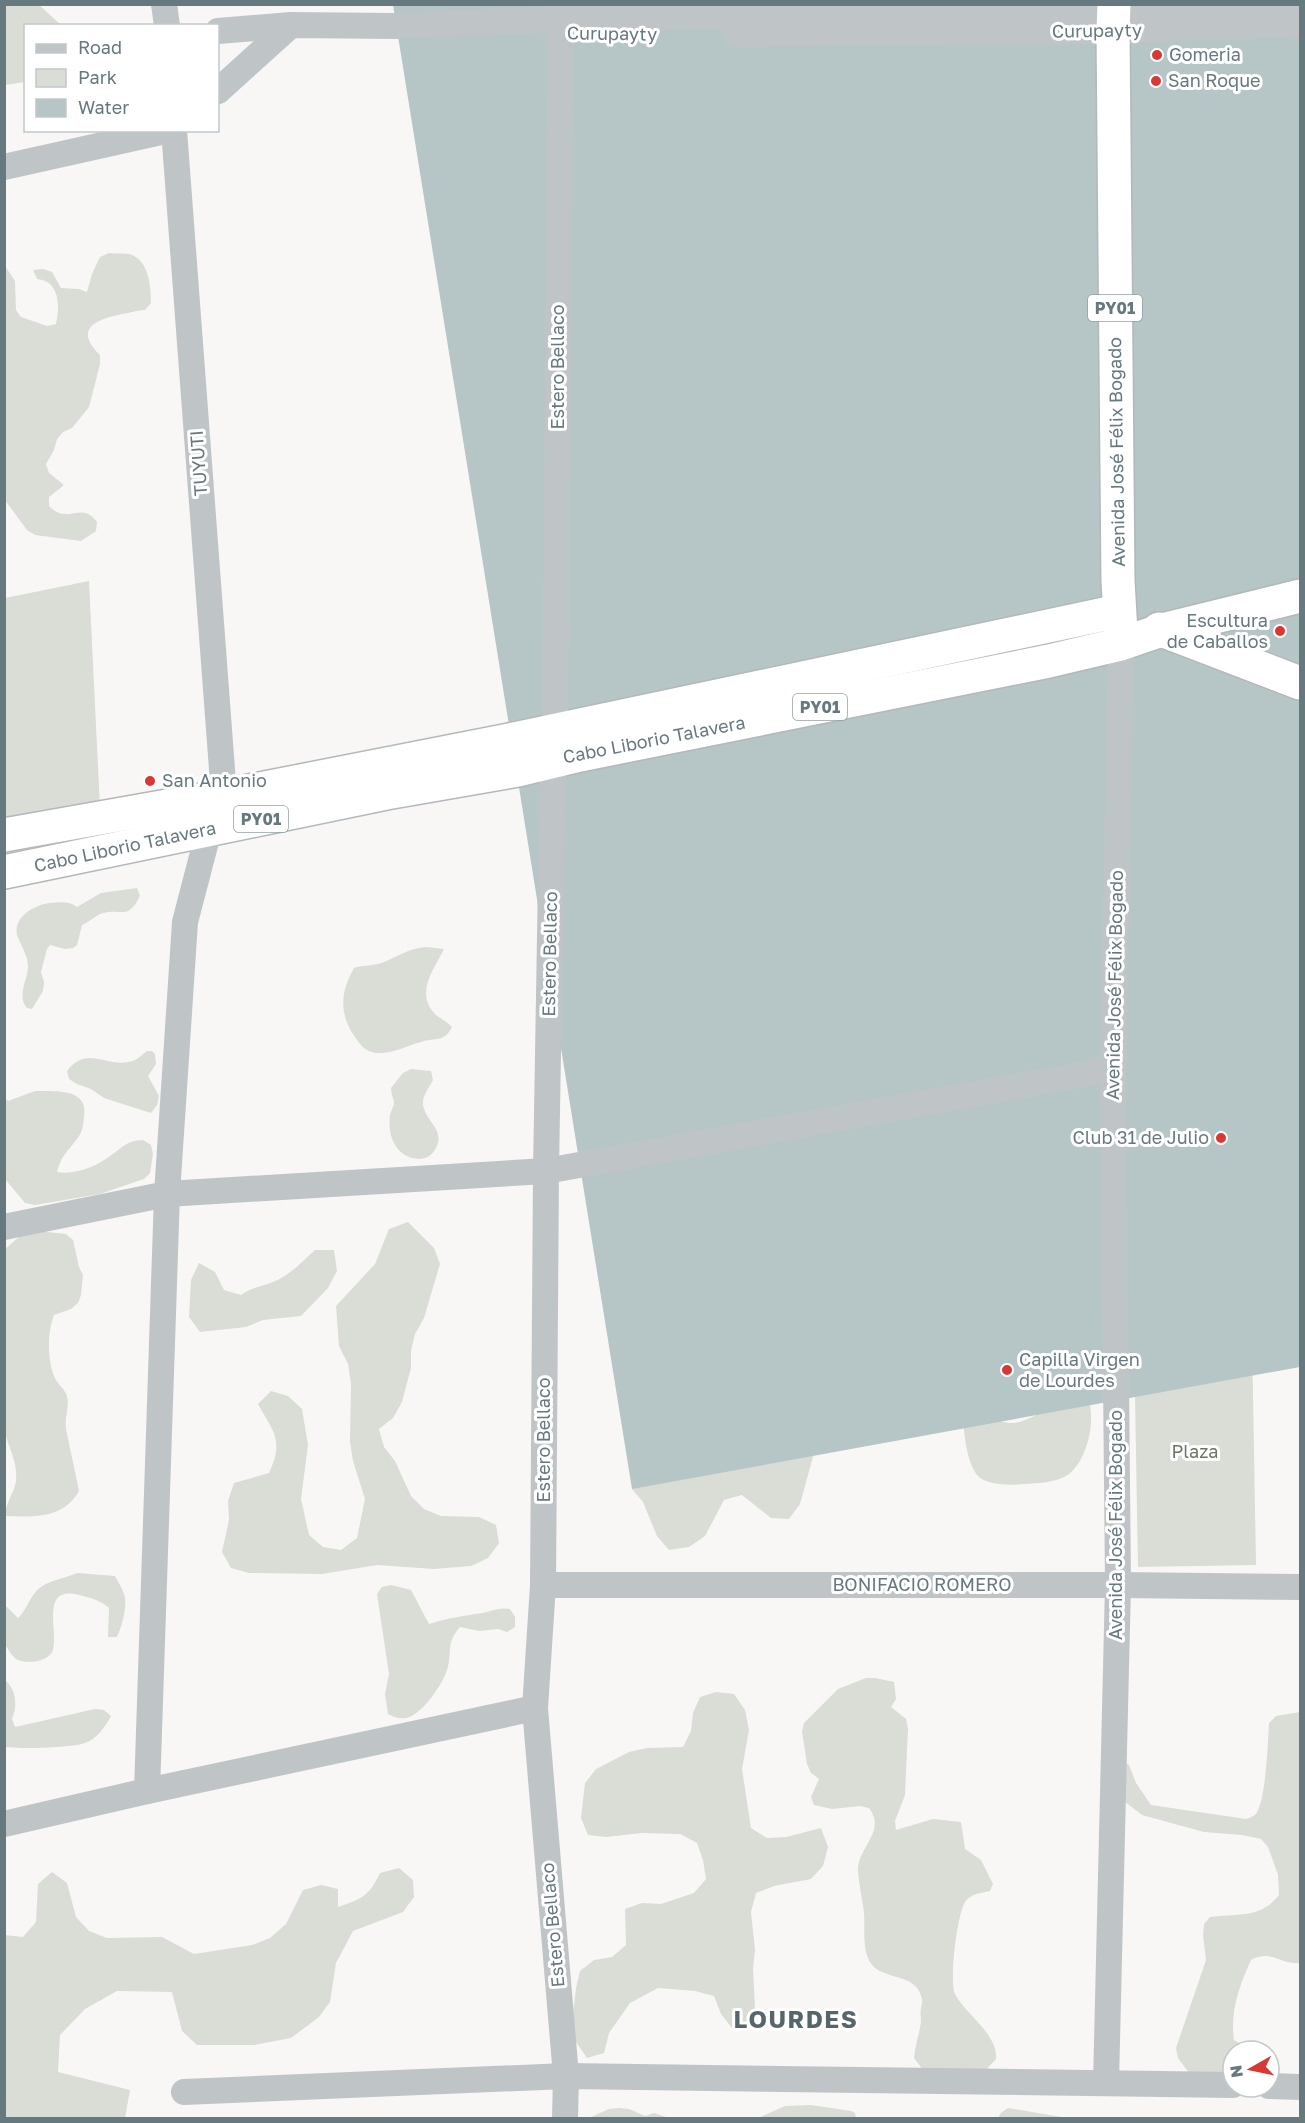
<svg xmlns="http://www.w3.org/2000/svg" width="1305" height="2123" font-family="'Golos Text',sans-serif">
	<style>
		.green { fill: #d9ddd5 }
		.water { fill: #b6c5c6 }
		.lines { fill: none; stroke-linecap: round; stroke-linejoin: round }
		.highway-casing { stroke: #b3b8ba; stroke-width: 36 }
		.minor { stroke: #bfc5c7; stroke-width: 26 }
		.highway { stroke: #fff; stroke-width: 33 }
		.poi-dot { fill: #d93834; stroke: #fff; stroke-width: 2 }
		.labels { text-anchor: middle; stroke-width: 6; stroke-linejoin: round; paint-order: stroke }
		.shield { fill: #fff; stroke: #93a1a5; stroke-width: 1.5 }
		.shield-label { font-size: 16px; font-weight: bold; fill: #65797f }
		.street-label { font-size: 18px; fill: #65797f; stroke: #fff }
		.poi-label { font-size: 18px; fill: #65797f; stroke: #fff; text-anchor: start }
		.park-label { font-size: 18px; fill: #6b7763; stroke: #fff }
		.district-label { font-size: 24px; font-weight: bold; letter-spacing: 1.5px; fill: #56666a; stroke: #fff }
	</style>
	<rect width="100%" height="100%" fill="#f8f7f5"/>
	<g class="green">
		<polygon points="4,5 39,5 61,25 26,26 25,82 5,85"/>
		<path d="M109 253C115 254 123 253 129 254 149 259 151 287 151 303L145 310C137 310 130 313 122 314 98 319 72 328 100 355V364L89 407 72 428 63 432 57 439 54 450 46 464 49 473 64 485 49 497V506C69 526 81 500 97 522L96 531 81 541 35 535 27 530 5 500V266L15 281 16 310 21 317 47 326 56 324C60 306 60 281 37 279L33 270 43 269 52 272 61 288 79 289 87 292 92 274 100 257Z"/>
		<polygon points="89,581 100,808 5,826 5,598"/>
		<path d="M137 888 140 896C127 921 123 908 103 913 96 915 89 922 82 925L77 945 73 948 65 949 50 945 47 949 41 972 44 982 43 991 32 1009 27 1008C17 996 27 981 28 967 28 957 23 949 19 940 9 919 33 905 50 903 59 902 70 901 77 907L101 893Z"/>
		<path d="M426 947 444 949C434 969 414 994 436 1015 441 1019 447 1022 452 1027 444 1043 436 1037 421 1042 406 1046 393 1054 376 1053 366 1052 360 1045 355 1037 339 1014 340 993 354 968 363 965 375 966 384 962 398 956 410 948 426 947Z"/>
		<path d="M147 1051H152L155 1054 156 1064 148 1076 159 1096 157 1105 151 1113 104 1098 91 1089 77 1084 69 1079 67 1071C88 1043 109 1071 135 1060 139 1058 143 1054 147 1051Z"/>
		<path d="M411 1069 431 1071 433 1080C429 1088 422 1096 423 1105 426 1123 448 1131 434 1151 431 1156 425 1159 419 1159 396 1158 387 1136 390 1115 391 1111 394 1106 394 1102 393 1098 391 1093 391 1088L403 1073Z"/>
		<path d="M35 1091C56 1091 89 1088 84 1117 83 1123 83 1131 79 1136 69 1151 62 1153 57 1172 76 1175 95 1167 110 1156 124 1147 125 1141 143 1140L151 1145 153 1154 150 1173 144 1179 100 1194 35 1205 25 1203 5 1179V1098L8 1101Z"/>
		<path d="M408 1222 434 1248 440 1264 424 1318 415 1334 411 1351V1368L402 1402 393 1418 379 1429 384 1447 395 1461 411 1496 424 1509 441 1516 479 1517 496 1525 499 1543 488 1558 471 1566 434 1569 377 1565 322 1574 249 1573 231 1568 222 1552 229 1520 228 1501 234 1483 269 1473C284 1440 274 1433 258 1404L271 1391 288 1396 302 1409 308 1445 301 1499 309 1535 323 1547 341 1550 357 1538 365 1499 353 1461 350 1442 351 1384 348 1364 339 1346 336 1306 375 1264 389 1229Z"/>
		<path d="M38 1231 66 1234 73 1240 79 1267 83 1275 81 1295 78 1303 71 1309 54 1315C47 1332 47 1364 56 1380 59 1385 65 1390 67 1396 70 1406 64 1418 66 1429L79 1491C63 1519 34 1517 5 1516 5 1503 14 1494 16 1481 18 1461 8 1448 5 1431L4 1250 20 1236Z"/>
		<path d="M315 1250H334L337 1271 328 1288 301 1316 263 1320 246 1327 200 1332 189 1317 191 1280 199 1263 215 1272 224 1290 241 1295C254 1287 259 1287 273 1282 289 1276 303 1261 315 1250Z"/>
		<polygon points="1252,1337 1256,1565 1138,1567 1134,1339"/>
		<path d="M1087 1381C1088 1393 1091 1405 1091 1417 1092 1436 1082 1469 1064 1477 1052 1483 1037 1483 1024 1484 1011 1485 990 1486 979 1477 964 1462 964 1422 961 1402 976 1409 992 1421 1009 1423 1031 1425 1069 1393 1087 1381Z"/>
		<polygon points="816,1446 800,1504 789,1519 771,1518 742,1495 724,1500 705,1536 689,1547 669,1550 657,1536 643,1502 632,1489 651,1456"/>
		<path d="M77 1573 115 1576C118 1582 122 1588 124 1594 128 1606 122 1626 117 1637H108L109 1608C100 1600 91 1598 79 1595 39 1585 59 1632 53 1650 49 1662 26 1665 16 1659 11 1655 8 1649 5 1644V1605L18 1618C28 1609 30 1594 41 1587 51 1580 66 1578 77 1573Z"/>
		<path d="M391 1585 411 1590 429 1624C447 1618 463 1616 482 1613 492 1611 499 1607 510 1609L515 1617V1627L507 1632 498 1629 479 1631 460 1627C445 1644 453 1652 447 1670 442 1685 422 1715 406 1718 399 1719 393 1717 388 1714L385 1694 389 1674 377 1594 382 1587Z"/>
		<path d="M866 1678H875L894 1682 896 1699 891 1707 906 1719 908 1728 905 1795 895 1821 896 1830 933 1819 961 1822 965 1849 981 1860 993 1884 990 1891C981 1893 970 1894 965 1902 957 1915 949 1981 955 1994 966 2015 998 2034 996 2059L983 2073 927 2075 914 2058C915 2046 919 2035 921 2022 921 2018 920 2013 921 2009 921 2005 923 2003 922 2000 918 1971 882 1982 870 1962 862 1949 865 1927 864 1912 862 1898 859 1885 858 1871 857 1848 887 1831 869 1808L860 1806 832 1809 814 1805 811 1797 819 1779 811 1773 807 1764 802 1732 804 1723 838 1689Z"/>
		<path d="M5 1680C16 1689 18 1706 12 1719L15 1727 95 1709 104 1710 111 1716C105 1727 97 1739 85 1743 70 1748 21 1749 5 1747Z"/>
		<polygon points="716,1692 734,1694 745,1710 749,1730 742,1769 751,1828 767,1838 786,1837 821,1828 828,1847 823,1866 811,1879 774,1886 756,1893 751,1912 755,1950 753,1969 755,2008 751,2026 732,2028 721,2014 714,1996 695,1991 658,1988 630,2003 609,2033 604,2053 587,2058 576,2042 572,2024 576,1988 580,1971 594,1960 612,1957 626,1945 625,1909 642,1903 661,1904 694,1893 706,1879 703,1860 697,1843 680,1834 642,1833 606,1837 588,1835 581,1818 585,1783 596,1769 629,1752 647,1748 683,1747 691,1731 693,1713 700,1697"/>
		<path d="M1300 1712V1963C1280 1965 1273 1949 1251 1960 1239 1986 1230 2012 1234 2040L1252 2051H1233V2077L1189 2073 1178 2058 1176 2048 1206 1960 1203 1935 1204 1924 1210 1917C1238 1913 1260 1919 1279 1895L1278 1875 1268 1847 1261 1839 1242 1835 1204 1832 1142 1815 1111 1791 1121 1760 1129 1765 1136 1783 1151 1805 1246 1819C1249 1818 1252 1817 1255 1815 1266 1804 1268 1741 1269 1723L1276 1716Z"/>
		<path d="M399 1868 413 1880 414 1897 403 1912 353 1931 336 1963 330 2002 319 2017 291 2038 254 2045H197L182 2031 172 1992 117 1991 85 2009 60 2035 58 2072 130 2090 125 2118H5V1935L23 1937 36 1922 38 1884 52 1872 67 1883 76 1917 89 1931 107 1938 162 1937 194 1954 252 1945 270 1938 286 1924 303 1890 321 1885 338 1889V1907C362 1899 369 1896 380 1873Z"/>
		<polygon points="811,2105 851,2111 855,2113 856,2118 758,2118 785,2106"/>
		<polygon points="619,2108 629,2109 645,2116 654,2113 669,2118 589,2118 609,2109"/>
		<polygon points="1008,2108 1067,2118 998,2118 1001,2113"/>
	</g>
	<polygon class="water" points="393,5 1300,5 1300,1367 632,1489"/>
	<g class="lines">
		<defs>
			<g id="highway">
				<polyline points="1114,4 1113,31 1118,581 1121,633"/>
				<polyline points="1159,629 1300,683"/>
				<polyline points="4,835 224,796 519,738 1119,611"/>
				<polyline points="4,872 386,793 518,770 580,755 1049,661 1121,644 1162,630 1300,596"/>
			</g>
		</defs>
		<use href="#highway" class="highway-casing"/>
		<g class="minor">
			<polyline points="164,4 167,26"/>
			<polyline points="218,31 291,25 394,26 561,19 1114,11 1295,4"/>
			<polyline points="736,34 1113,31 1300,24"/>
			<polyline points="218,91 291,25"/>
			<polyline points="174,130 224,796"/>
			<polyline points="4,167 170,130"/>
			<polyline points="555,730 561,4"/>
			<polyline points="553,760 546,1171 543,1585 535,1708 566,2076 565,2118"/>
			<polyline points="4,1227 167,1194 546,1171 1113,1069"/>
			<polyline points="543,1585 1118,1585 1300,1587"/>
			<polyline points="147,1791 167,1194 185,922 209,830"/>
			<polyline points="4,1824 147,1791 535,1708"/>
			<polyline points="1106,2083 1118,1585 1113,1069 1121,644"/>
			<polyline points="1269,2086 1300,2087"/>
			<polyline points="184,2092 566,2076 1233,2085"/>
		</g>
		<use href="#highway" class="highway"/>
	</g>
	<g class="poi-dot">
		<circle cx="1157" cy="55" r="6"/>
		<circle cx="1156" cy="81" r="6"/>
		<circle cx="1280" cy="631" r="6"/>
		<circle cx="150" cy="781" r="6"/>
		<circle cx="1221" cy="1138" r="6"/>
		<circle cx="1007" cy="1370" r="6"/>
	</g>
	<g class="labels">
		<g class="shield">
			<rect x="1088" y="295" width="54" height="26" rx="4.5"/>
			<rect x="793" y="694" width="54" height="26" rx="4.5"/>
			<rect x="234" y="806" width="54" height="26" rx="4.5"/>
		</g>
		<g class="shield-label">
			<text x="1115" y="314">PY01</text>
			<text x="820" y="713">PY01</text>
			<text x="261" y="825">PY01</text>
		</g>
		<g class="street-label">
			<text transform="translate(1097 31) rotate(-1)" y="6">Curupayty</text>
			<text transform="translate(612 34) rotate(1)" y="6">Curupayty</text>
			<text transform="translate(558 367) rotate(-90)" y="6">Estero Bellaco</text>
			<text transform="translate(1117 452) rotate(-91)" y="6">Avenida José Félix Bogado</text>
			<text transform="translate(199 463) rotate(-94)" y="6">TUYUTI</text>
			<text transform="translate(654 740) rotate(-11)" y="6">Cabo Liborio Talavera</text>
			<text transform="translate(125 847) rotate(-12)" y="6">Cabo Liborio Talavera</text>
			<text transform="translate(550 954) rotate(-89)" y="6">Estero Bellaco</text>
			<text transform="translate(1115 985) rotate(-89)" y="6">Avenida José Félix Bogado</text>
			<text transform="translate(544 1440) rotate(-90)" y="6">Estero Bellaco</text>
			<text transform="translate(1116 1525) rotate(-90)" y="6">Avenida José Félix Bogado</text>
			<text x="922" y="1591">BONIFACIO ROMERO</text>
			<text transform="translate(553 1925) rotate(-95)" y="6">Estero Bellaco</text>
		</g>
		<g class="poi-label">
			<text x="1169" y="61">Gomeria</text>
			<text x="1168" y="87">San Roque</text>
			<text x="1268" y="627" text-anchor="end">Escultura<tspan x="1268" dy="21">de Caballos</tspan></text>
			<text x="162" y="787">San Antonio</text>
			<text x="1209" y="1144" text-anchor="end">Club 31 de Julio</text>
			<text x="1019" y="1366">Capilla Virgen<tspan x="1019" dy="21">de Lourdes</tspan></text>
		</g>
		<g class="park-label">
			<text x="1195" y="1458">Plaza</text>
		</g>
		<g class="district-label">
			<text x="796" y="2028">LOURDES</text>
		</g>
	</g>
	<rect width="1305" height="2123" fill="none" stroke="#65797f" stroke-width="12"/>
	<rect x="24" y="24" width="195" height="108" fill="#ffffff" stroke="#c1c9cc" stroke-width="1.5"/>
	<rect x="36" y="44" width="30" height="9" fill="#bfc5c7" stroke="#c1c9cc" stroke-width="1.5"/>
	<text x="78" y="54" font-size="18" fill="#65797f">Road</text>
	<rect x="36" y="69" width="30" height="18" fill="#d9ddd5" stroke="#c1c9cc" stroke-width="1.5"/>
	<text x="78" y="84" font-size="18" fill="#65797f">Park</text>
	<rect x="36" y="99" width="30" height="18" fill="#b6c5c6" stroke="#c1c9cc" stroke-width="1.5"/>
	<text x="78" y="114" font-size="18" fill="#65797f">Water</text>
	<g transform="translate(1251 2069) rotate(261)"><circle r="28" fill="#ffffff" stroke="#c1c9cc" stroke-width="1.5"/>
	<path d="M0-4.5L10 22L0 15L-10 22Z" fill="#d93834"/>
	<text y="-9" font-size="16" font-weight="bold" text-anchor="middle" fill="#65797f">N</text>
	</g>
</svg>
